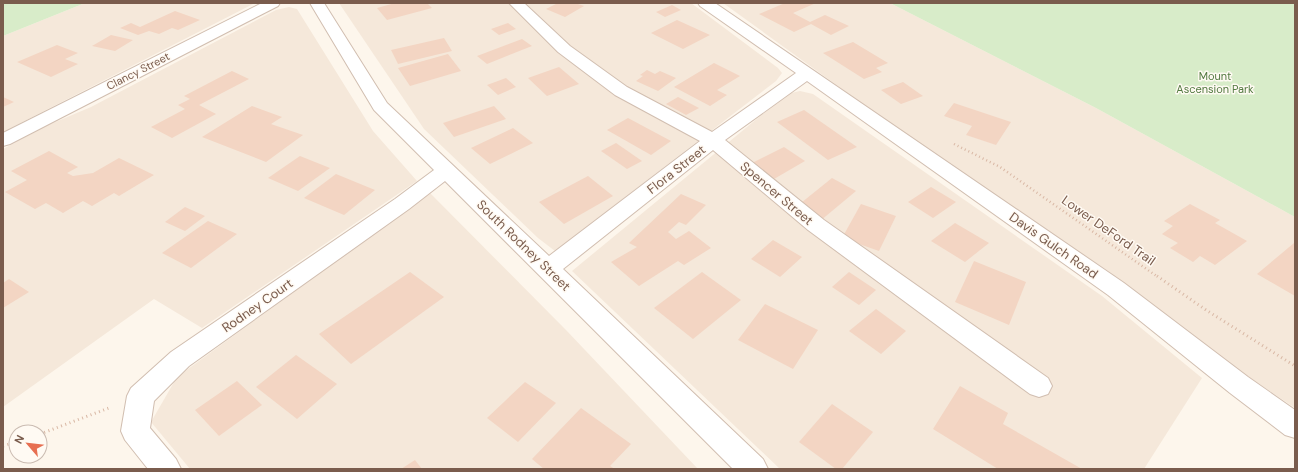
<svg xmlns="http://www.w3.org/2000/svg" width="1298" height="472" font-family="'DM Sans',sans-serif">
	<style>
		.residential { fill: #f5e8da }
		.green { fill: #d8ecc9 }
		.building { fill: #f3d5c3 }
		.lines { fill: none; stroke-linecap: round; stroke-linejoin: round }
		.minor-casing { stroke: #d1beb0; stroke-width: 2 }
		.path-far1 { stroke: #d9b8a5; stroke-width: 2.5; stroke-dasharray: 1 3; stroke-linecap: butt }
		.path { stroke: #d9b8a5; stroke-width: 3; stroke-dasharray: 1 3.5; stroke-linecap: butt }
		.minor { fill: #fff; fill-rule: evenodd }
		.labels { text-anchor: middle; stroke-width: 3; stroke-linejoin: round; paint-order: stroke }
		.far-street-label { font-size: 11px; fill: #7a5c4d; stroke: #fffaf3 }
		.far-park-label { font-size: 11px; fill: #537a41; stroke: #fffaf3 }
		.street-label { font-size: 13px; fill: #7a5c4d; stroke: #fffaf3 }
	</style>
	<rect width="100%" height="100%" fill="#fdf6ec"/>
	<g class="residential">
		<polygon points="85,3 255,3 3,132 3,36"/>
		<polygon points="339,3 691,3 778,68 782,73 776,81 555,251 538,238 424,129"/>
		<polygon points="723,3 890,3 1096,108 1295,217 1295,408 1220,358 1108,271 921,146"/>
		<polygon points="289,7 297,9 373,131 417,181 202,328 154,299 3,407 3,149 46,126 91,107 276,10"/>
		<polygon points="800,91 813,94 1102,296 1202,378 1144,469 780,469 572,271 787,94"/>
		<polygon points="430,193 566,330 698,469 190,469 151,422 177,377"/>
	</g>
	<g class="green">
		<polygon points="3,3 85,3 3,36"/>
		<polygon points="890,3 1295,3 1295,217 1096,108"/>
	</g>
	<g class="building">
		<polygon points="395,3 427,3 432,8 387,20 377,8"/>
		<polygon points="558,3 575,3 584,6 565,17 546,9"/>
		<polygon points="785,3 816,3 793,13 810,22 825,15 849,26 831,35 811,24 794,32 759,14"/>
		<polygon points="672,5 681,10 665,17 656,12"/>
		<polygon points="175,11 200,20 178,30 172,28 159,34 149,31 138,35 120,28 131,23 140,27"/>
		<polygon points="677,20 710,35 683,49 651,33"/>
		<polygon points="508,23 516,29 499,35 491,29"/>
		<polygon points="111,35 133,40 115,51 92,46"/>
		<polygon points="444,38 452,51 398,64 391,50"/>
		<polygon points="522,39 532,46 487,64 477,56"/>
		<polygon points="853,42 888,63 876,68 882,72 864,79 823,53"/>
		<polygon points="57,45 78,53 65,59 78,64 51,77 17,62"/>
		<polygon points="448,54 461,71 410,86 398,68"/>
		<polygon points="714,63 740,76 717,90 727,95 710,106 674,87"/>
		<polygon points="559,67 579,84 547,96 528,78"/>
		<polygon points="647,70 655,74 660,71 676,78 658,91 636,81 643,76 640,75"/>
		<polygon points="232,71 249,79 199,105 216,114 172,138 151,127 185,109 178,105 190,99 184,96"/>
		<polygon points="506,78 516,87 498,95 487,85"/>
		<polygon points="903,82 923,96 901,104 881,90"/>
		<polygon points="3,97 14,102 3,107"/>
		<polygon points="678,97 699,108 686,115 666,104"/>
		<polygon points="954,103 1011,122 996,145 966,135 972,126 944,116"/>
		<polygon points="252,106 282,117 271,124 303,135 266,162 202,137"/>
		<polygon points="494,106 506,119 454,137 443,123"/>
		<polygon points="804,110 857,147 828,160 777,122"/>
		<polygon points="628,118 671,141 651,155 607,130"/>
		<polygon points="513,128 533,143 490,164 471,148"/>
		<polygon points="616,143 642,161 627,169 601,151"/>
		<polygon points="784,147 805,161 774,179 752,163"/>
		<polygon points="49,151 78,167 67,173 73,176 93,173 119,158 154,175 119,196 114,193 92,206 83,201 63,213 46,203 35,209 5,192 27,180 11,171"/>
		<polygon points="300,156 330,168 298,191 268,178"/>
		<polygon points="336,174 375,190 344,215 304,198"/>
		<polygon points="588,176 613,196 564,224 539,202"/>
		<polygon points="832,178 856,191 820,221 796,207"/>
		<polygon points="931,187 956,202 933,218 908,202"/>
		<polygon points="681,194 706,205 686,225 679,222 668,232 676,239 689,231 711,248 684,265 678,261 639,286 611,262 637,247 629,243"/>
		<polygon points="861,204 896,216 879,251 842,238"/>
		<polygon points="1190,204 1220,220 1215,223 1247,241 1215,265 1200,256 1193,262 1170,248 1178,243 1162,234 1173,226 1164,221"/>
		<polygon points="185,207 205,216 185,231 165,222"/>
		<polygon points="208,221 237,234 191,268 162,253"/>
		<polygon points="955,223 989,243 965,262 931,241"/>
		<polygon points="773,240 802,257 780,277 751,259"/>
		<polygon points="1294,243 1295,244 1295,296 1257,274"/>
		<polygon points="974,261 1026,282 1009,325 955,302"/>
		<polygon points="410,272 444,297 351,364 319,334"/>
		<polygon points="702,272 741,300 693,339 654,308"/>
		<polygon points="849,272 876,290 859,305 832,287"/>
		<polygon points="9,279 29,292 3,308 3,283"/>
		<polygon points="765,304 818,330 793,369 738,340"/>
		<polygon points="876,309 906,331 881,354 849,331"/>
		<polygon points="296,355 337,384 297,419 256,387"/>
		<polygon points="237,381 262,405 219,436 195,410"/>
		<polygon points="525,382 556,403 518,442 487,418"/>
		<polygon points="960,386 1008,413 1003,424 1082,469 998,469 933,429"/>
		<polygon points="832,404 873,432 842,469 836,469 799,442"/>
		<polygon points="581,408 631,444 610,466 615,469 544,469 532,459"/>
		<polygon points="415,460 422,469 401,469"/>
	</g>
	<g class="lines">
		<defs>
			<g id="minor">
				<polygon points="262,3 280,3 278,6 10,144 3,146 3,133"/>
				<polygon points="310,3 324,3 387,103 549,256 700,141 615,95 558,52 509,3 524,3 570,46 627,87 712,132 796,73 700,6 698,3 715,3 1124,283 1248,377 1295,410 1295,438 1285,435 1230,393 1108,295 807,81 725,140 824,220 1048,378 1052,386 1048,394 1039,397 1030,394 808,230 713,150 563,269 763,459 768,469 733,469 445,181 409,209 189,366 154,401 150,428 176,459 181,469 148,469 125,440 121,431 127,396 131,388 171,352 395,199 434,170 374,110"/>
			</g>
		</defs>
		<use href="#minor" class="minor-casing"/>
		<polyline class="path-far1" points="954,144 1000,167 1158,277"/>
		<g class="path">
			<polyline points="1157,276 1206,310 1295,366"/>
			<polyline points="40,434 109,408"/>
			<polyline points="3,446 16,442"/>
		</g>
		<use href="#minor" class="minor"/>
	</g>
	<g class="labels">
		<g class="far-street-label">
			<text transform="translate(138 71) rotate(-27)" y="4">Clancy Street</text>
		</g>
		<g class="far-park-label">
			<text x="1215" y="80">Mount<tspan x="1215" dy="13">Ascension Park</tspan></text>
		</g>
		<g class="street-label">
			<text transform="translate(676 169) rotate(-38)" y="5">Flora Street</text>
			<text transform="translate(777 193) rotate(40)" y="5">Spencer Street</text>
			<text transform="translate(1109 230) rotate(35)" y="5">Lower DeFord Trail</text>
			<text transform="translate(524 245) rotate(44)" y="5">South Rodney Street</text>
			<text transform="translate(1054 245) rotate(35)" y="5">Davis Gulch Road</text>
			<text transform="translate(257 305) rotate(-35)" y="5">Rodney Court</text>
		</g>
	</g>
	<rect width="1298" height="472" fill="none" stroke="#7a5c4d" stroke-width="8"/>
	<g transform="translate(28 444) rotate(298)"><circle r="19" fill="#fffaf3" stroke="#cabbb1"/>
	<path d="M0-3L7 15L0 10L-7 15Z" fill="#e76f51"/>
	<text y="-6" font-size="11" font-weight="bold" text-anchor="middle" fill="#7a5c4d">N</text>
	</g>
</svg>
